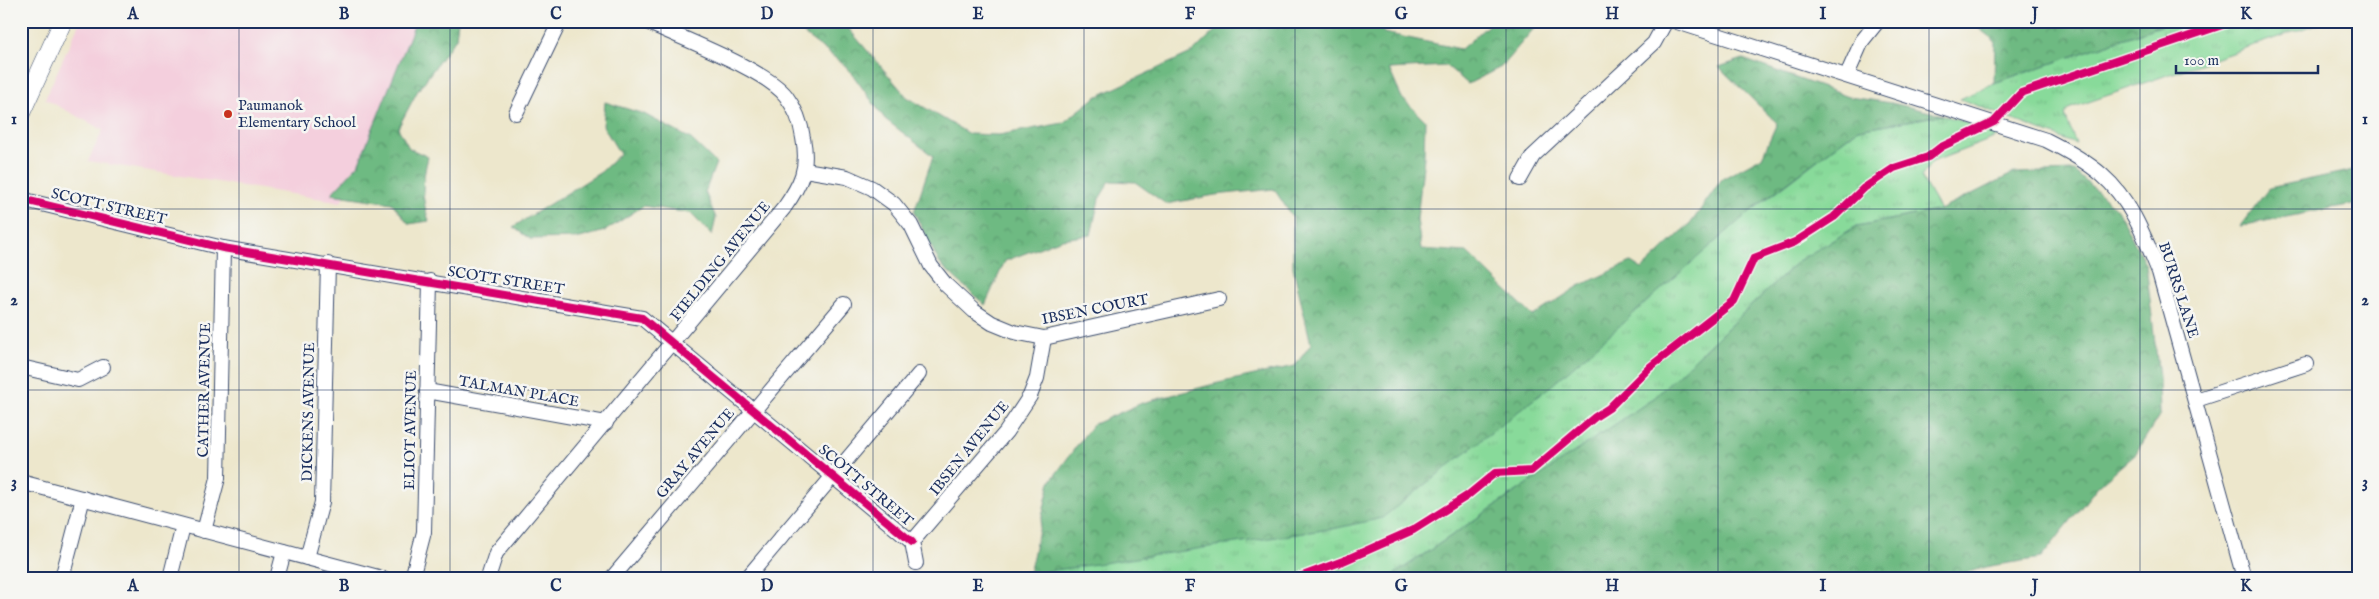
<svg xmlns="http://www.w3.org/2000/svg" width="2379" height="599" font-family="'IM FELL English',serif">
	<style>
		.built { fill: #f4cfdd }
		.grass { fill: url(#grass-tufts); stroke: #52847c }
		.forest { fill: url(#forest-crowns); stroke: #447470 }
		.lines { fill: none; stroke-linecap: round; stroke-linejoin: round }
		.minor-casing { stroke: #3a4b6e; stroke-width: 16 }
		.major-casing { stroke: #3a4b6e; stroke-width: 19 }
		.minor { stroke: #fff; stroke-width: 14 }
		.major { stroke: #fff; stroke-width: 18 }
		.cycleway-casing { stroke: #f6f6f2; stroke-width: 11 }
		.cycleway { stroke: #d6006c; stroke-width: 8 }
		.grid { fill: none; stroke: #1b2f5e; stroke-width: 1; stroke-opacity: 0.55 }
		.poi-dot { fill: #c8321e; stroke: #f6f6f2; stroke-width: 2 }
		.labels { text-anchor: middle; stroke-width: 5; stroke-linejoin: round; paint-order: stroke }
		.poi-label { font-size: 15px; fill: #1b2f5e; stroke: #f6f6f2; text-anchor: start }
		.street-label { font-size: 15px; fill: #1b2f5e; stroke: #f6f6f2 }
		.neatline { fill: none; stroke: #1b2f5e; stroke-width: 2 }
		.grid-label { font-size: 16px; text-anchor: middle; font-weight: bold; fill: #1b2f5e }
	</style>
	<defs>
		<pattern id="grass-tufts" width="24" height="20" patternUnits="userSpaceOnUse" patternTransform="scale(1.25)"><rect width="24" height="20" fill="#88da9a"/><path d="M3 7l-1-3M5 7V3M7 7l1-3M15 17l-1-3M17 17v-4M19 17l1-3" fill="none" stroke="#75bb87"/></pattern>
		<pattern id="forest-crowns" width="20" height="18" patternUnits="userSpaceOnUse" patternTransform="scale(1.25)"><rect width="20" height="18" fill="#6eba82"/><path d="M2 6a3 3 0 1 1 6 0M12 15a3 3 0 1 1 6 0" fill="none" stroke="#5a986e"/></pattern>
	</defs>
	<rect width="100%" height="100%" fill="#f6f6f2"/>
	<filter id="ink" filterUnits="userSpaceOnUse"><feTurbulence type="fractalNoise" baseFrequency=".02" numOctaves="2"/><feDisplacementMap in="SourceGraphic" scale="10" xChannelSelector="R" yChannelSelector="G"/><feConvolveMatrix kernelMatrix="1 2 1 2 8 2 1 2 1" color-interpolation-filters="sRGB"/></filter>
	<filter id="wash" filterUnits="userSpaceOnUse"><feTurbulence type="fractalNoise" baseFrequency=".0096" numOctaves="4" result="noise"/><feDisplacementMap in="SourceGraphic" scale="20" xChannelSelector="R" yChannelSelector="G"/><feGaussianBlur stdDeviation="1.12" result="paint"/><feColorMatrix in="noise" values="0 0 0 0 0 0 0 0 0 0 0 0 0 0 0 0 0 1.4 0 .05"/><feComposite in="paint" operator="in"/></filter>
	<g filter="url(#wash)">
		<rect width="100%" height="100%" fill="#ede7cc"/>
		<polygon class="built" points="80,21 429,21 341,202 88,161 103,130 45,99"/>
		<g class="grass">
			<polygon points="2175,21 2325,21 2068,109 2065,115 2076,144 1960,99 1994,83"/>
			<polygon points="1943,115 2002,135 1932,162 1921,177 1940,210 1857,226 1798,261 1654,398 1389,578 1016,578 1019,573 1337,528 1858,129"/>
		</g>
		<g class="forest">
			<path d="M416 21H458L456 38 417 92 398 128 409 148 428 157C422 181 421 198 429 221L409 224 392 203 331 194 358 165Z"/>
			<polygon points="787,21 842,21 907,97 969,134 999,135 1063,123 1096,97 1193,52 1225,21 1374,21 1384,33 1461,49 1493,21 1536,26 1501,67 1468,84 1447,66 1389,69 1402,98 1425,120 1424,157 1417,219 1421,249 1467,252 1533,316 1579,286 1631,262 1642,269 1691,223 1722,179 1762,157 1777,123 1719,67 1743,59 1849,97 1892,103 1943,115 1858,129 1755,207 1552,385 1382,518 1337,528 1029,574 1050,482 1092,425 1142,403 1214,384 1295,366 1311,344 1293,267 1293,218 1274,189 1215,195 1166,204 1135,182 1110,181 1099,199 1091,235 1062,239 1005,261 985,305 940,264 914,212 933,156 885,119 847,67"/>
			<polygon points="1969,21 2175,21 1994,83 1995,41"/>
			<polygon points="605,102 644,114 691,139 716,163 705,192 716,218 712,235 690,213 643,206 605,231 580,238 530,239 513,227 601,172 620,154 603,126"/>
			<polygon points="2358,169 2358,203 2240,226 2269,188"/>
			<polygon points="2074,171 2117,209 2146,265 2159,377 2160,414 2136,453 2098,486 2041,558 1990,566 1947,578 1389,578 1654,398 1798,261 1857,226 1940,210 2014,173"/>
		</g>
	</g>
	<g filter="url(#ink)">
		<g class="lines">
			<defs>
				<g id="minor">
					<path d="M1674 21 2046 140C2066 150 2086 161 2102 175 2131 200 2145 238 2159 272L2244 578"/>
					<polyline points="1847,75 1862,41 1878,21"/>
					<polyline points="516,113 560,21"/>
					<polyline points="805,170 847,177 872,188 894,204 911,225 931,266 946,285 974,311 992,323 1014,332 1044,338 1219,299"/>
					<polyline points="1520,179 1533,156 1654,43 1666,21"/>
					<polyline points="21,199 223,248 642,318 912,542"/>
					<polyline points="21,367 78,380 103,367"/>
					<polyline points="427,391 606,423"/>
					<polyline points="2196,400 2306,364"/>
					<polyline points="21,482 382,578"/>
					<polyline points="204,531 218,478 223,248"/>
					<polyline points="912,542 1006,432 1030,396 1037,378 1044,338"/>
					<polyline points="912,542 916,563"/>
					<polyline points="307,558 322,502 328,264"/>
					<polyline points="62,578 83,498"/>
					<polyline points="170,578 183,526"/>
					<polyline points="277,578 284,552"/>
					<polyline points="412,578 424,532 430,281"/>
					<path d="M488 578 496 553 784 208C801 184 809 168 803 138 801 123 795 108 786 96 765 69 678 37 645 21"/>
					<polyline points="612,578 844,304"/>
					<polyline points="747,578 919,374"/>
				</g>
				<polyline id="major" points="21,113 63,21"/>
			</defs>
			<use href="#minor" class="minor-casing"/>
			<use href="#major" class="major-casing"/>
			<use href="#minor" class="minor"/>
			<use href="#major" class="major"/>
			<defs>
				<g id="cycleway">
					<polyline points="21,199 223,248 642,318 912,542"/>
					<polyline points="1297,578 1343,561 1413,530 1467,496 1495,473 1531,471 1595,417 1609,408 1650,367 1734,301 1754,258 1795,242 1834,217 1864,188 1894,168 1928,157 1941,147 1994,122 2021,93 2234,21"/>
				</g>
			</defs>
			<use href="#cycleway" class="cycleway-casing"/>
			<use href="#cycleway" class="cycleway"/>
		</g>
	</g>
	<path class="grid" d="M239 21V578M450 21V578M661 21V578M873 21V578M1084 21V578M1295 21V578M1506 21V578M1718 21V578M1929 21V578M2140 21V578M21 209H2358M21 390H2358"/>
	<circle class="poi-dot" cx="228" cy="114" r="5"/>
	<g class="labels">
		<g class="poi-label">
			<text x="238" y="110">Paumanok<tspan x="238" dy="17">Elementary School</tspan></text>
		</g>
		<g class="street-label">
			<text transform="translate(109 206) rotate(13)" y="5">SCOTT STREET</text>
			<text transform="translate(720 261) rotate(-51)" y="5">FIELDING AVENUE</text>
			<text transform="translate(506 280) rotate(9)" y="5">SCOTT STREET</text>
			<text transform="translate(2179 290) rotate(72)" y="5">BURRS LANE</text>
			<text transform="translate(1095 309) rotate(-11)" y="5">IBSEN COURT</text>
			<text transform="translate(204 390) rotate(-89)" y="5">CATHER AVENUE</text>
			<text transform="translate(519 391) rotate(10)" y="5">TALMAN PLACE</text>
			<text transform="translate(308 412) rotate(-89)" y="5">DICKENS AVENUE</text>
			<text transform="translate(410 430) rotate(-89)" y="5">ELIOT AVENUE</text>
			<text transform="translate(969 448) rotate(-51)" y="5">IBSEN AVENUE</text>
			<text transform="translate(695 453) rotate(-50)" y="5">GRAY AVENUE</text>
			<text transform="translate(866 485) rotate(40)" y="5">SCOTT STREET</text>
		</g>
	</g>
	<rect width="2379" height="599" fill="none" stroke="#f6f6f2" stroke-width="55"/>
	<path d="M2176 65v8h142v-8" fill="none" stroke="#1b2f5e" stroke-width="2.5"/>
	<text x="2184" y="65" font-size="15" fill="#1b2f5e" stroke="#f6f6f2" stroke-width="4" paint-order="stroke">100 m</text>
	<rect x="28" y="28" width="2324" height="544" class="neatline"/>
	<g class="grid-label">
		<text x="133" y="19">A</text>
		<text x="344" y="19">B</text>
		<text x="556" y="19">C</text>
		<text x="767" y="19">D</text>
		<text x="978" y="19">E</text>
		<text x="1190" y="19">F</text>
		<text x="1401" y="19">G</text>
		<text x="1612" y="19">H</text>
		<text x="1823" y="19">I</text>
		<text x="2035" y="19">J</text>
		<text x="2246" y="19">K</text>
		<text x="14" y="124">1</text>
		<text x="2365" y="124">1</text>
		<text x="14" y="305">2</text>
		<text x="2365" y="305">2</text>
		<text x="14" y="487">3</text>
		<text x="2365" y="487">3</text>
		<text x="133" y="591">A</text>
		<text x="344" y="591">B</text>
		<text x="556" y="591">C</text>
		<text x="767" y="591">D</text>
		<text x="978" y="591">E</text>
		<text x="1190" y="591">F</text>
		<text x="1401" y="591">G</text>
		<text x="1612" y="591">H</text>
		<text x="1823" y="591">I</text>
		<text x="2035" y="591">J</text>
		<text x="2246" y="591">K</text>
	</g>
</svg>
